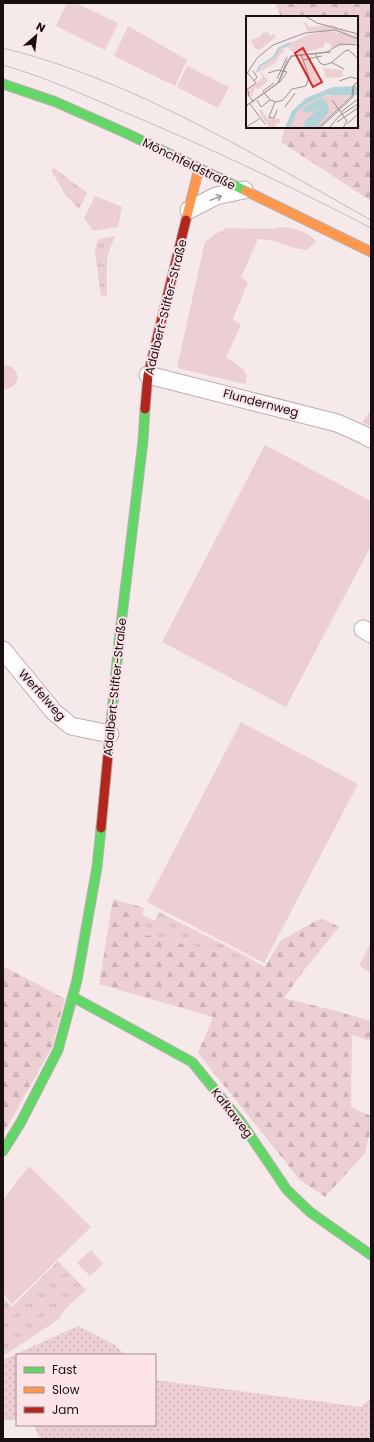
<svg xmlns="http://www.w3.org/2000/svg" width="374" height="1442" font-family="Poppins,sans-serif">
	<style>
		.grass { fill: url(#grass-tufts) }
		.forest { fill: url(#forest-firs) }
		.park { fill: #ebcfd3 }
		.garden { fill: url(#garden-dots) }
		.lines { fill: none; stroke-linecap: round; stroke-linejoin: round }
		.street-casing { stroke: #bab0b1; stroke-width: 19 }
		.fast-casing { stroke: #bab0b1; stroke-width: 11 }
		.slow-casing { stroke: #bab0b1; stroke-width: 11 }
		.jam-casing { stroke: #bab0b1; stroke-width: 11 }
		.street { stroke: #fefcfc; stroke-width: 17 }
		.fast { stroke: #63d668; stroke-width: 9 }
		.slow { stroke: #ff974d; stroke-width: 9 }
		.jam { stroke: #b3261e; stroke-width: 9 }
		.tram { stroke: #c0bebe; stroke-width: 1 }
		.oneway { stroke: #a29d9e }
		.labels { text-anchor: middle; stroke-width: 4; stroke-linejoin: round; paint-order: stroke }
		.street-label { font-size: 12px; fill: #190f11; stroke: #fbe3e7 }
		.inset-river { fill: none; stroke: #b3d3d8; stroke-width: 2 }
		.inset-road { fill: none; stroke: #9d9293; stroke-width: 1 }
		.view { fill: #d62828; fill-opacity: 0.15; stroke: #d62828; stroke-width: 2 }
		.inset-edge { fill: none; stroke: #190f11; stroke-width: 2 }
	</style>
	<defs>
		<pattern id="grass-tufts" width="24" height="20" patternUnits="userSpaceOnUse"><rect width="24" height="20" fill="#ebcfd3"/><path d="M3 7l-1-3M5 7V3M7 7l1-3M15 17l-1-3M17 17v-4M19 17l1-3" fill="none" stroke="#c9b1b4"/></pattern>
		<pattern id="forest-firs" width="22" height="20" patternUnits="userSpaceOnUse"><rect width="22" height="20" fill="#ebcfd3"/><path d="M5 1l3.5 6h-7zM16 11l3.5 6h-7z" fill="#c9b1b4"/></pattern>
		<pattern id="garden-dots" width="8" height="8" patternUnits="userSpaceOnUse"><rect width="8" height="8" fill="#ebcfd3"/><path d="M2 2h.1M6 6h.1" fill="none" stroke="#c9b1b4" stroke-width="1.8" stroke-linecap="round"/></pattern>
	</defs>
	<rect width="100%" height="100%" fill="#f5e9ea"/>
	<g class="grass">
		<polygon points="54,168 87,193 79,209 65,194 51,170"/>
		<polygon points="115,236 107,257 107,295 101,296 95,252 98,239"/>
		<polygon points="371,410 371,426 362,422"/>
		<polygon points="159,912 240,953 238,957 138,933 142,915 155,921"/>
		<polygon points="58,1261 86,1290 65,1309 59,1319 3,1356 3,1297 12,1307"/>
	</g>
	<g class="forest">
		<polygon points="275,3 371,3 371,201 281,142 285,127 357,127 357,17 281,17"/>
		<polygon points="113,899 144,908 138,933 237,957 240,953 265,967 280,941 321,918 339,927 301,974 284,998 340,1012 371,1021 371,1041 352,1035 351,1107 371,1116 371,1128 365,1153 325,1197 300,1180 198,1053 213,1017 99,984"/>
		<polygon points="3,966 65,999 52,1047 3,1134"/>
	</g>
	<g class="park">
		<polygon points="67,3 76,3 118,23 105,50 56,26"/>
		<polygon points="128,26 187,60 175,86 114,56"/>
		<polygon points="187,66 229,87 218,108 177,87"/>
		<polygon points="95,196 122,207 118,227 93,231 84,218"/>
		<path d="M282 227C296 229 306 231 316 241L307 250C289 249 276 238 258 239L241 277 248 282 233 319 241 325 226 357 242 368 247 375 245 384 181 369 177 367 205 242 217 233 227 228 272 229Z"/>
		<path d="M3 365C22 365 22 390 3 389Z"/>
		<polygon points="265,445 371,501 371,546 286,707 162,642"/>
		<polygon points="241,722 358,784 264,963 147,902"/>
		<polygon points="371,942 371,973 359,966"/>
		<polygon points="29,1166 91,1227 12,1304 3,1294 3,1200"/>
		<polygon points="91,1250 103,1264 90,1276 77,1263"/>
	</g>
	<g class="garden">
		<polygon points="78,1326 115,1345 125,1355 17,1355 17,1420 3,1420 3,1360"/>
		<polygon points="155,1380 361,1407 371,1398 371,1439 40,1439 34,1426 155,1425"/>
	</g>
	<g class="lines">
		<defs>
			<g id="street">
				<polyline points="189,210 216,196 244,190"/>
				<polyline points="148,375 337,423 364,435 371,439"/>
				<polyline points="363,629 371,634"/>
				<polyline points="3,650 54,712 71,726 110,734"/>
			</g>
			<g id="fast">
				<polyline points="3,84 56,102 128,134 246,191"/>
				<polyline points="111,723 119,641 143,441 145,409"/>
				<polyline points="73,997 192,1062 241,1122 287,1190 310,1212 371,1255"/>
				<polyline points="3,1151 21,1122 58,1050 77,980 97,867 101,828"/>
			</g>
			<g id="slow">
				<polyline points="246,191 371,252"/>
				<polyline points="186,220 199,168"/>
			</g>
			<g id="jam">
				<polyline points="145,409 148,375 186,220"/>
				<polyline points="101,828 111,723"/>
			</g>
		</defs>
		<use href="#street" class="street-casing"/>
		<use href="#fast" class="fast-casing"/>
		<use href="#slow" class="slow-casing"/>
		<use href="#jam" class="jam-casing"/>
		<use href="#street" class="street"/>
		<use href="#fast" class="fast"/>
		<use href="#slow" class="slow"/>
		<use href="#jam" class="jam"/>
		<g class="tram">
			<path d="M3 48C134 80 254 155 371 220"/>
			<path d="M3 65C45 77 84 95 124 112 208 147 290 186 371 228"/>
		</g>
	</g>
	<defs><path id="oneway-shaft" d="M-6 0H5M1.5-3L5.5 0L1.5 3" fill="none" stroke-width="1.6" stroke-linecap="round" stroke-linejoin="round"/></defs>
	<use class="oneway" href="#oneway-shaft" transform="translate(216 198) rotate(-21)"/>
	<g class="labels">
		<g class="street-label">
			<text transform="translate(189 164) rotate(26)" y="4">Mönchfeldstraße</text>
			<text transform="translate(166 307) rotate(-76)" y="4">Adalbert-Stifter-Straße</text>
			<text transform="translate(261 403) rotate(15)" y="4">Flundernweg</text>
			<text transform="translate(115 687) rotate(-84)" y="4">Adalbert-Stifter-Straße</text>
			<text transform="translate(42 695) rotate(48)" y="4">Werfelweg</text>
			<text transform="translate(232 1113) rotate(52)" y="4">Kafkaweg</text>
		</g>
	</g>
	<g transform="translate(246 16)">
		<rect width="112" height="112" fill="#f5e9ea"/>
		<path d="M57 4 63 11 86 9 108 20 109 18 112 20V26H109L112 27 85 32V28L79 26 78 31 57 37 54 33 47 37 42 31 37 33 38 37 34 38 29 47 15 55 11 54 28 42 33 33 61 19 81 15 97 18 93 15 62 16Z" fill="#ebcfd3"/>
		<path d="M99 78 107 79 72 112H44L51 96 62 87 77 80Z" fill="#ebcfd3"/>
		<path d="M23 16V20L28 18 30 21 13 34 9 33 5 24 16 19V17ZM77 52 97 54 96 61 80 62ZM13 53 22 65 12 73 9 72 6 80H3L0 74 17 62ZM15 93 20 101 34 103V107L30 108 31 112 22 110 13 95Z" fill="#ebcfd3"/>
		<path d="M112 70V79H81L62 87 51 96 44 112H39L46 95 60 82 87 71ZM75 82 81 86 83 96 70 112H58L59 105 71 94 59 97 57 92Z" fill="#b3d3d8"/>
		<path class="inset-river" d="M11 56 14 50 28 41 33 32 45 27"/>
		<path class="inset-road" d="M59 0 71 7 112 18M99 35 103 34 112 43M69 38 74 47 78 49 85 47 99 35M57 44 76 40M85 46 98 53M0 55 10 67 0 74M7 55 11 61 8 65M22 57 32 54 41 56 33 67M0 59 11 42 27 29 59 17 89 14 112 23M31 63 41 41M93 65 105 61 112 63M28 67 17 75 24 84 31 86 37 84 46 73 60 70 63 61 55 38M0 75 3 76 2 79 8 86M11 84 15 91 24 84M86 84 101 105 97 112M29 86 23 101 28 102 31 94M4 88 19 108M0 90 32 67 41 45 47 40 81 36 94 28 112 29M0 90 32 67 45 40 85 36M39 91 49 77M95 96 112 83M91 106 112 92M101 108 112 98M0 111 13 103M72 112 106 80 107 70 112 66M74 112 107 81 108 69 112 66M83 112 93 100 112 88"/>
		<path class="view" d="M57 32 76 66 67 71 49 37Z"/>
		<rect width="112" height="112" class="inset-edge"/>
	</g>
	<rect width="374" height="1442" fill="none" stroke="#190f11" stroke-width="8"/>
	<rect x="16" y="1354" width="140" height="72" fill="#fbe3e7" stroke="#a18e91"/>
	<rect x="24" y="1367" width="20" height="6" fill="#63d668" stroke="#a18e91"/>
	<text x="52" y="1374" font-size="12" fill="#190f11">Fast</text>
	<rect x="24" y="1387" width="20" height="6" fill="#ff974d" stroke="#a18e91"/>
	<text x="52" y="1394" font-size="12" fill="#190f11">Slow</text>
	<rect x="24" y="1407" width="20" height="6" fill="#b3261e" stroke="#a18e91"/>
	<text x="52" y="1414" font-size="12" fill="#190f11">Jam</text>
	<g transform="translate(36 36) rotate(28)" stroke="#fbe3e7" stroke-width="3" paint-order="stroke">
	<path d="M0-3L7 15L0 10L-7 15Z" fill="#190f11"/>
	<text y="-6" font-size="11" font-weight="bold" text-anchor="middle" fill="#190f11">N</text>
	</g>
</svg>
